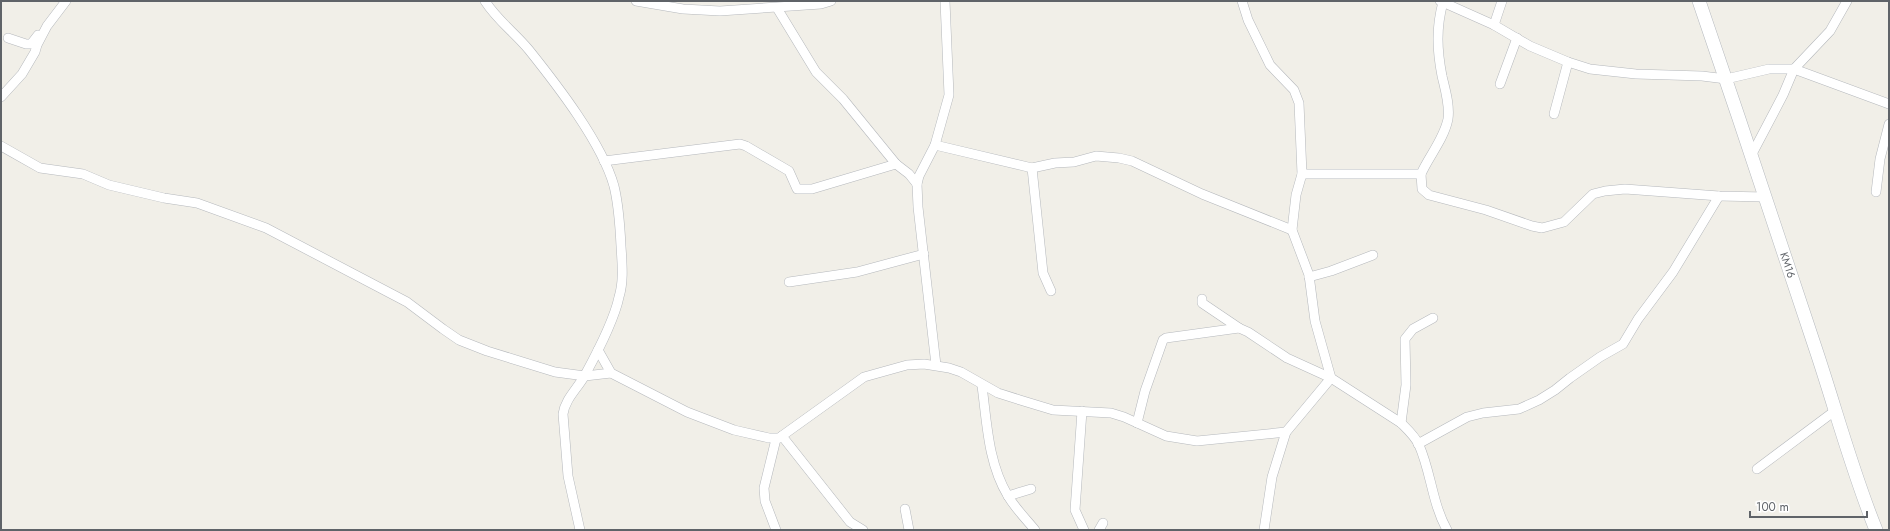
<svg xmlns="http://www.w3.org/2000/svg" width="1890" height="531" font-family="Jost,sans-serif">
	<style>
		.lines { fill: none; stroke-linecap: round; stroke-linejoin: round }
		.street-casing { stroke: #b5b8bc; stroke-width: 10 }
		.secondary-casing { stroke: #b6babf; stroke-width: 14 }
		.street { stroke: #fff; stroke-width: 9 }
		.secondary { stroke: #fff; stroke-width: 13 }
		.labels { text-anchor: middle; stroke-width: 3.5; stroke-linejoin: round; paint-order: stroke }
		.street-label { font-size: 11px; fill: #5f6368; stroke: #fff }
	</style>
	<rect width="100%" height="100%" fill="#f1efe8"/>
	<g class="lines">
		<defs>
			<g id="street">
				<path d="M485 1C497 20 515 33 529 50 557 85 602 143 614 186 619 206 620 226 621 246 622 263 624 281 619 297 614 321 597 353 585 375 578 388 565 399 563 414L568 476 580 530"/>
				<polyline points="636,1 683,9 720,11 821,4 831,1"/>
				<polyline points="1242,1 1248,20 1270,65 1294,90 1299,103 1302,174 1296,195 1292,230 1309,275 1315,321 1331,378"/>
				<polyline points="1440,1 1494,25 1530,46 1568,62 1590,69 1636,74 1702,76 1726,79 1769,69 1794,69 1889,104"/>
				<polyline points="777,8 816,72 843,99 896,164 909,174 917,184"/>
				<polyline points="1494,25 1502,1"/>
				<polyline points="8,38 26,44 31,44 38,35"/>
				<polyline points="1500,84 1517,38"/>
				<polyline points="1,97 22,74 35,52 37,45 47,26 66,1"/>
				<polyline points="1554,114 1568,62"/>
				<polyline points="935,145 1032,168 1055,163 1074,162 1096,156 1119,158 1132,161 1202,194 1292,230"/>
				<polyline points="1,146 40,168 83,174 109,185 164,198 197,203 266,228 407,302 443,329 459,340 487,351 555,372 585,376 611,373 687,412 734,430 769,438 779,438 864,377 907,365 924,364 949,368 961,372 998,393 1020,400 1053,410 1111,413 1124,417 1166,436 1197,441 1286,432"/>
				<polyline points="1752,154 1783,95 1794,69 1830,31 1847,1"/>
				<polyline points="604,161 740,144 746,146 789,171 797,189 812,189 896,164"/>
				<polyline points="1032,168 1043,273 1051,291"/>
				<path d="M1302 174H1421C1429 156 1444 139 1448 119 1450 105 1445 89 1442 76 1437 50 1436 28 1443 2"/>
				<polyline points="1421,174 1422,189 1429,195 1486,210 1532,226 1542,228 1564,222 1593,194 1605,191 1625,189 1719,196 1765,197"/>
				<polyline points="1876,192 1880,159 1889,124"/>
				<polyline points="1309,277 1331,271 1373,255"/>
				<polyline points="789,282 857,272 924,254"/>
				<polyline points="1202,299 1202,303 1239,328"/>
				<polyline points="598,350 611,373"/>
				<polyline points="936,365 918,207 917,184 919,176 935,145 949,95 945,1"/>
				<path d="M982 386C987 423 988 463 1008 496 1015 508 1026 519 1035 530"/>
				<polyline points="1082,411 1075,510 1084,530"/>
				<path d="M1137 423 1145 391 1163 340 1166 338 1239 328 1248 332 1287 358 1331 378 1401 423C1407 429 1415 436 1419 445 1431 472 1432 503 1447 530"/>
				<polyline points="1401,423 1406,385 1405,339 1413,329 1433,318"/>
				<polyline points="782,436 850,522 863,530"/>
				<polyline points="1418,444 1467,417 1483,413 1519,409 1539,400 1555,390 1570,378 1600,357 1623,344 1638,319 1673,272 1719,196"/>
				<polyline points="1757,469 1836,410"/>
				<polyline points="1008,496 1031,489"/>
				<polyline points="905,509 909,530"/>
				<polyline points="776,530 765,501 764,488 776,439"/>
				<polyline points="1099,530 1103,523"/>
				<polyline points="1264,530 1272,477 1286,432 1331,378"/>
			</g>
			<path id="secondary" d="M1699 1C1739 117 1777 233 1816 350 1836 410 1852 471 1876 530"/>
		</defs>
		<use href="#street" class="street-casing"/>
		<use href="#secondary" class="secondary-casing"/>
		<use href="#street" class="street"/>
		<use href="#secondary" class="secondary"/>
	</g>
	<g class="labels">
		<g class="street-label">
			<text transform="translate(1788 265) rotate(72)" y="4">KM16</text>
		</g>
	</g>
	<rect width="1890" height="531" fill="none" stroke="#5f6368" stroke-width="4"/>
	<path d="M1750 511v6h117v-6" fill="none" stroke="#5f6368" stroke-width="2"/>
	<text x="1756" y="511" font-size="12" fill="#5f6368" stroke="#ffffff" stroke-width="3" paint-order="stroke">100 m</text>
</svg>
